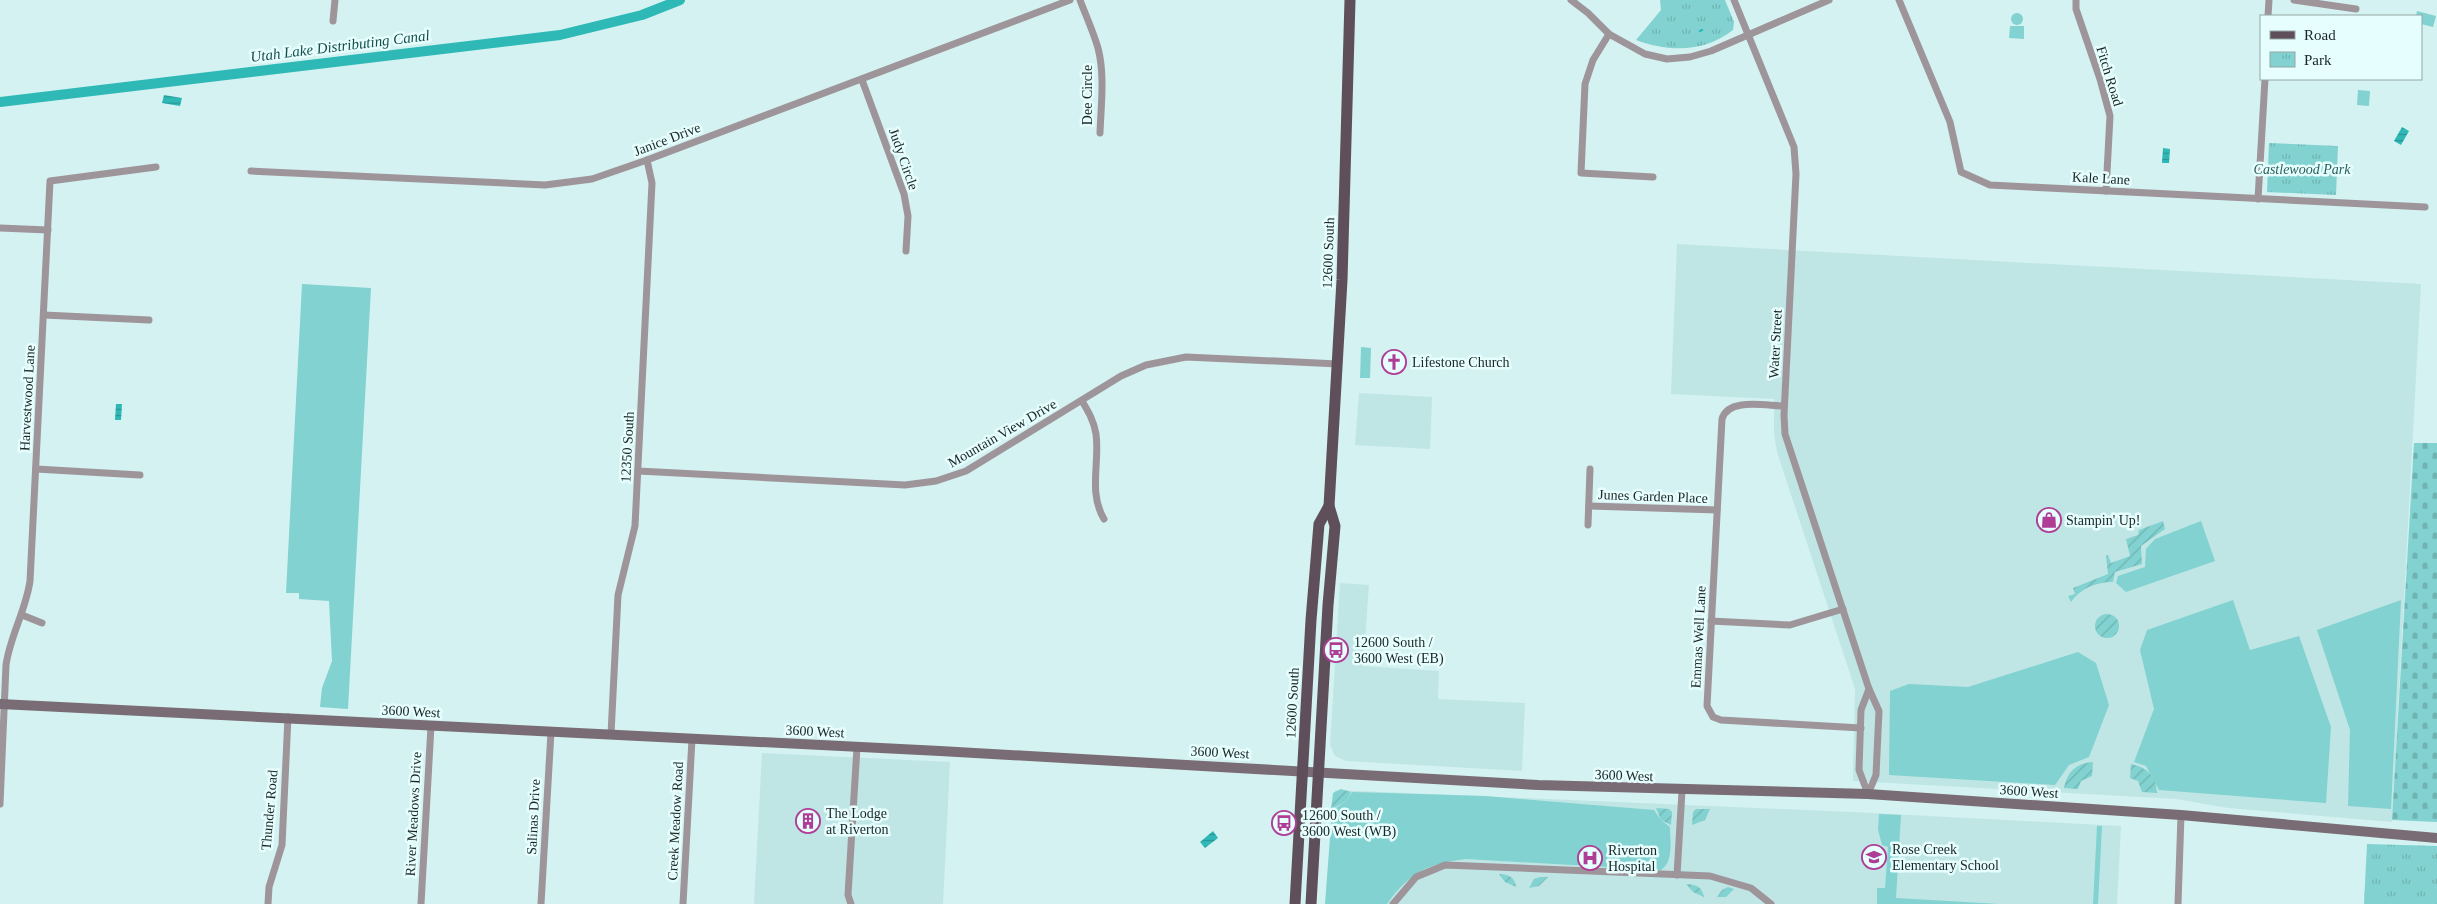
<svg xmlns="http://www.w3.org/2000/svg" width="2437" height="904" font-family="'Times New Roman',serif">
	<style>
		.built { fill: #bfe6e5 }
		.grass { fill: #81d2d0 }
		.cemetery { fill: url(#cemetery-stones) }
		.park { fill: url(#park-tufts) }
		.garden { fill: url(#garden-furrows) }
		.water { fill: url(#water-rules) }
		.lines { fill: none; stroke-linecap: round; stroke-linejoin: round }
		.stream { stroke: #2eb9b7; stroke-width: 2.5 }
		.canal { stroke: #2eb9b7; stroke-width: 10 }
		.minor { stroke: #9e959b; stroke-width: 7 }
		.secondary { stroke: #796c75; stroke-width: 10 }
		.primary { stroke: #5f4f5a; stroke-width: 11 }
		.labels { text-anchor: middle; stroke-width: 5; stroke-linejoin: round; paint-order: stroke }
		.street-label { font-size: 14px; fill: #1a2525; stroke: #e6fefd }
		.park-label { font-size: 14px; font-style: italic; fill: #2a605f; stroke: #e6fefd }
		.poi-label { font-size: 14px; fill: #1a2525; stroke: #e6fefd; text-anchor: start }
		.water-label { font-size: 15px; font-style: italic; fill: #144d4c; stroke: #e6fefd }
	</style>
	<defs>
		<pattern id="cemetery-stones" width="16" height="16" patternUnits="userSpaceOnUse" patternTransform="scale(1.25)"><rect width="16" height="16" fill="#81d2d0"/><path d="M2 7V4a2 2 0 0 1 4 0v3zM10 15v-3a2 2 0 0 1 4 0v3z" fill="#6fb4b2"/></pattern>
		<pattern id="park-tufts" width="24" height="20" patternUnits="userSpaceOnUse" patternTransform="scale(1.25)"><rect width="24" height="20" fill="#81d2d0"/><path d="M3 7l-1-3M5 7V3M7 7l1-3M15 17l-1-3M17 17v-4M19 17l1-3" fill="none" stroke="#6fb4b2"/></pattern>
		<pattern id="garden-furrows" width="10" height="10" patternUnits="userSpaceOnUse" patternTransform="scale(1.25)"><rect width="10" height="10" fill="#81d2d0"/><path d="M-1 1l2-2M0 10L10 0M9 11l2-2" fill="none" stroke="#6fb4b2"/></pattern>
		<pattern id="water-rules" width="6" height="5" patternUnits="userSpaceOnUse" patternTransform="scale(1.25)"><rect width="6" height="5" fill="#2eb9b7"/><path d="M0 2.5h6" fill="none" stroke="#269695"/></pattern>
	</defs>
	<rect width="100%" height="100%" fill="#d4f2f1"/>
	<g class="built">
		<polygon points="1677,244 2421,284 2392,822 2228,808 2176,799 1853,781 1855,689 1777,452 1774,434 1774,399 1671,394"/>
		<polygon points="1359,393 1432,397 1430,449 1355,445"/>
		<polygon points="1340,583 1369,585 1363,666 1439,671 1438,699 1525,703 1522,771 1346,761 1335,756 1330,745"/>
		<polygon points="762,753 950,762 943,904 754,904"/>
		<polygon points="1335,790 1853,812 2121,826 2117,904 1327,904"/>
	</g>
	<g class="grass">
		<polygon points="2417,11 2436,16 2433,27 2421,24 2421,16 2416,16"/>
		<polygon points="2010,26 2024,26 2024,39 2009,38"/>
		<polygon points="2358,90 2370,91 2369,106 2357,105"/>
		<polygon points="302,284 371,288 348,709 320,707 322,688 332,661 329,601 299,599 299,593 286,593"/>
		<polygon points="1361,347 1371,348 1370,378 1360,378"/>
		<polygon points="2201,521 2215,561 2126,592 2116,583 2118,576 2145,567 2146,549 2155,539"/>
		<polygon points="2233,600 2250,650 2299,636 2331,727 2326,803 2159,790 2146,766 2134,762 2154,709 2140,650 2147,630"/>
		<polygon points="2401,600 2391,809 2348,806 2350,730 2317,630"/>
		<polygon points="2078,652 2096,663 2109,705 2089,757 2069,765 2055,785 1889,775 1890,691 1909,684 1968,687"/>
		<path d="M1352 792 1485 796 1654 810 1661 820 1670 827C1670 841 1674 861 1661 870L1466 859C1427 864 1410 872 1387 904H1325L1332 811 1347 800Z"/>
		<polygon points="1879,814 1901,815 1896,898 1999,904 1877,904 1877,888 1885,888 1888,847 1882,845 1878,830"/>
		<polygon points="2097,826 2102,826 2098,904 2093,904"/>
	</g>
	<polygon class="cemetery" points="2414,443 2437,443 2437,822 2392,820"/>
	<g class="park">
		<path d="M1660 0H1725L1734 22 1733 30C1704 53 1668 52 1636 40L1661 10Z"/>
		<circle cx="2017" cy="19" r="6"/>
		<polygon points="2269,143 2338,146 2336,195 2267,192"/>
		<polygon points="2367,844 2437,846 2437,904 2364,904"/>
	</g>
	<g class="garden">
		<path d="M2163 521 2165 529 2141 546 2142 564 2115 572 2113 582C2096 582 2081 588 2071 602L2068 596 2075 594 2073 588 2108 574 2106 556 2108 555 2111 563 2130 556 2126 539 2138 535 2139 530Z"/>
		<circle cx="2107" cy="626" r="12"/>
		<path d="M2093 762 2092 776 2081 781 2078 789 2064 788C2067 772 2076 763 2093 762Z"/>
		<path d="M2131 764C2147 767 2156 776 2157 793L2142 792 2138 781 2130 778Z"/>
		<polygon points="1341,789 1351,792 1347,800 1331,810 1333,793"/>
		<polygon points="1656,808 1669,809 1672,812 1671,825 1661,820"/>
		<polygon points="1696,809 1710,809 1705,820 1692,825 1693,812"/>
		<path d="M1499 874C1508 874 1515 877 1516 887L1505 882Z"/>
		<polygon points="1540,877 1548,877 1539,886 1529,888 1534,879"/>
		<path d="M1686 884C1696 884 1702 887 1704 897L1693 892Z"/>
		<polygon points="1728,887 1734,889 1726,897 1717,897 1722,890"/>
	</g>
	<g class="water">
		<polygon points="164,95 182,98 180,106 162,103"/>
		<polygon points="2402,127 2409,131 2401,145 2394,141"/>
		<polygon points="2163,148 2170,149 2169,163 2162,163"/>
		<polygon points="116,404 122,404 121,420 115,420"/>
		<polygon points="1213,831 1218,838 1205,848 1200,842"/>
	</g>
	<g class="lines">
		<polyline class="stream" points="1700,31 1702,30"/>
		<polyline class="canal" points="0,102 560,35 642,15 680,0"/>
		<g class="minor">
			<path d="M1080 0C1086 16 1093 31 1098 48 1105 75 1101 105 1100 133"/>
			<polyline points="1571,0 1588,13 1609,34 1645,54 1667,59 1690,57 1711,51 1829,0"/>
			<polyline points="1734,0 1794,147 1796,174 1784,415 1785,434 1869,689 1879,711 1876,775 1868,794"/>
			<polyline points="1899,0 1950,122 1961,172 1990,185 2425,207"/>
			<polyline points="2076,0 2076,9 2100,79 2110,116 2106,191"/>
			<polyline points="2294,0 2356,9"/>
			<polyline points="2268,16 2269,0"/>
			<polyline points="333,21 335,0"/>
			<polyline points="1609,34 1593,60 1585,84 1581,173 1653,177"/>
			<polyline points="862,80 904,194 908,216 906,251"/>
			<polyline points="251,171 545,185 592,179 647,160 1070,0"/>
			<polyline points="2258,199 2265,79"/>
			<polyline points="0,228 48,230"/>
			<polyline points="44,315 149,320"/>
			<path d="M1082 401C1088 411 1094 421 1096 434 1100 463 1088 492 1104 519"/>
			<path d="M1784 406C1767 406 1728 397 1722 419L1707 706 1713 717 1721 720 1861 728"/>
			<polyline points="36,469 140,475"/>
			<polyline points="638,471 905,485 936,481 966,471 1121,376 1146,365 1186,357 1338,364"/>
			<polyline points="1589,506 1717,510"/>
			<polyline points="1588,525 1590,469"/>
			<polyline points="22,615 42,623"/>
			<polyline points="1711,621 1790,625 1843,609"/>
			<polyline points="611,734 618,595 635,526 652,183 647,160"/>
			<polyline points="1868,794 1859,770 1861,710 1869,689"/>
			<path d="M0 804 6 665C10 636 26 610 30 581L50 181 156 167"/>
			<polyline points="1677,875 1682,791"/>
			<polyline points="268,904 269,887 282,845 288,717"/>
			<polyline points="421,904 431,726"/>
			<polyline points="541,904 551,732"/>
			<polyline points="683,904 692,739"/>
			<polyline points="851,904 848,895 857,747"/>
			<polyline points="1393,904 1416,877 1445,865 1710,876 1751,888 1771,904"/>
			<polyline points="2178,904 2181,815"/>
		</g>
		<polyline class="secondary" points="0,704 940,751 1538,785 1868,794 2181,815 2437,838"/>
		<g class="primary">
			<polyline points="1295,904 1311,620 1319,524 1329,506"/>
			<polyline points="1311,904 1328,605 1335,526 1329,506 1342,280 1350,0"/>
		</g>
	</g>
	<defs>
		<symbol id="church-ring" viewBox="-11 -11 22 22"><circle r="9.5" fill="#e6fefd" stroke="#af3c95" stroke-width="1.5"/><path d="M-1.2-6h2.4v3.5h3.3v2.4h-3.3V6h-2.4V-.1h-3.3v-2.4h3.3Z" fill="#af3c95"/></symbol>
		<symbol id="shop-ring" viewBox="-11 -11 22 22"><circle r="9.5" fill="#e6fefd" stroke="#af3c95" stroke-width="1.5"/><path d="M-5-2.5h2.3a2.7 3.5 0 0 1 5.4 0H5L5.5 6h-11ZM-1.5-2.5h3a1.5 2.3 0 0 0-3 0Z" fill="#af3c95"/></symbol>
		<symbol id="bus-ring" viewBox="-11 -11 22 22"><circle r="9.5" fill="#e6fefd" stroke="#af3c95" stroke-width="1.5"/><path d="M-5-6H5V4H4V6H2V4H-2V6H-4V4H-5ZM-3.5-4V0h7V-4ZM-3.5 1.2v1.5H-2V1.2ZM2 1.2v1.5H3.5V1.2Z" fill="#af3c95"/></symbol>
		<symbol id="building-ring" viewBox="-11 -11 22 22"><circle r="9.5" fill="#e6fefd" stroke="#af3c95" stroke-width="1.5"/><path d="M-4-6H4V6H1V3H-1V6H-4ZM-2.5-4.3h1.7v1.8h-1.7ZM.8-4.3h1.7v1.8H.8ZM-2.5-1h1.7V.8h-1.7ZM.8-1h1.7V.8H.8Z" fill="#af3c95"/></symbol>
		<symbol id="school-ring" viewBox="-11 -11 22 22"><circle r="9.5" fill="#e6fefd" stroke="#af3c95" stroke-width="1.5"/><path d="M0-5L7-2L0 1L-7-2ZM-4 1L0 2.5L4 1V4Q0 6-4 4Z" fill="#af3c95"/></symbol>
		<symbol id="hospital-ring" viewBox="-11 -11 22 22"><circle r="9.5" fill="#e6fefd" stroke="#af3c95" stroke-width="1.5"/><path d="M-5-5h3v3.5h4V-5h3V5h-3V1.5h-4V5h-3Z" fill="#af3c95"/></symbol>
	</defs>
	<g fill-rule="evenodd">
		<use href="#church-ring" x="1380" y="348" width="28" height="28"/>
		<use href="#shop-ring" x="2035" y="506" width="28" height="28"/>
		<use href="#bus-ring" x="1322" y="636" width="28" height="28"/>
		<use href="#building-ring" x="794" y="807" width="28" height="28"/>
		<use href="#bus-ring" x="1270" y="809" width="28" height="28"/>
		<use href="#school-ring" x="1860" y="843" width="28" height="28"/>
		<use href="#hospital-ring" x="1576" y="844" width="28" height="28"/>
	</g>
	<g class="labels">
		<g class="street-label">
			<text transform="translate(2110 76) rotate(73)" y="5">Fitch Road</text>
			<text transform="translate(1087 95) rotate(-90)" y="5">Dee Circle</text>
			<text transform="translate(667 139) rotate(-21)" y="5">Janice Drive</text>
			<text transform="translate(904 159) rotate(71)" y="5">Judy Circle</text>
			<text transform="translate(2101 178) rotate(3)" y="5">Kale Lane</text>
			<text transform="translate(1328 253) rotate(-88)" y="5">12600 South</text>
			<text transform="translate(1775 344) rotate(-87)" y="5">Water Street</text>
			<text transform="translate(27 398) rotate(-87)" y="5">Harvestwood Lane</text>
			<text transform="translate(1002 433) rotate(-30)" y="5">Mountain View Drive</text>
			<text transform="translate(627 447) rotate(-87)" y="5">12350 South</text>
			<text transform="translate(1653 496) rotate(2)" y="5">Junes Garden Place</text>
			<text transform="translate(1698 637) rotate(-87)" y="5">Emmas Well Lane</text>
			<text transform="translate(1292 703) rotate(-87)" y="5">12600 South</text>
			<text transform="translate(411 711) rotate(3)" y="5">3600 West</text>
			<text transform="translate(815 731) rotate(3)" y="5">3600 West</text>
			<text transform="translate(1220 752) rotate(3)" y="5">3600 West</text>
			<text transform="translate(1624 775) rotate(2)" y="5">3600 West</text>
			<text transform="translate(2029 791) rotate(4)" y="5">3600 West</text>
			<text transform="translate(269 810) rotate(-85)" y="5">Thunder Road</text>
			<text transform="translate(413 814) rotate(-87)" y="5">River Meadows Drive</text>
			<text transform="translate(533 817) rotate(-87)" y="5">Salinas Drive</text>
			<text transform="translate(675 821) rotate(-87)" y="5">Creek Meadow Road</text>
		</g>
		<g class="park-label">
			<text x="2302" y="174">Castlewood Park</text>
		</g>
		<g class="poi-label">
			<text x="1412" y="367">Lifestone Church</text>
			<text x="2066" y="525">Stampin' Up!</text>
			<text x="1354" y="647">12600 South /<tspan x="1354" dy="16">3600 West (EB)</tspan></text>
			<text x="826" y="818">The Lodge<tspan x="826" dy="16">at Riverton</tspan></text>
			<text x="1302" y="820">12600 South /<tspan x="1302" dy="16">3600 West (WB)</tspan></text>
			<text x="1892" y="854">Rose Creek<tspan x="1892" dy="16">Elementary School</tspan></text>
			<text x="1608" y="855">Riverton<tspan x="1608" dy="16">Hospital</tspan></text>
		</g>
		<g class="water-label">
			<text transform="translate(340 46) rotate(-7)" y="5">Utah Lake Distributing Canal</text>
		</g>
	</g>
	<rect x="2260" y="15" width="162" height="65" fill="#e6fefd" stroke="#94a7a7"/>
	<rect x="2270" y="31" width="25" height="8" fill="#5f4f5a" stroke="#94a7a7"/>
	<text x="2304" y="40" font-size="15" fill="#1a2525">Road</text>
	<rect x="2270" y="52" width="25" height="15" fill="url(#park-tufts)" stroke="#94a7a7"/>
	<text x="2304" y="65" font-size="15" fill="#1a2525">Park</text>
</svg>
